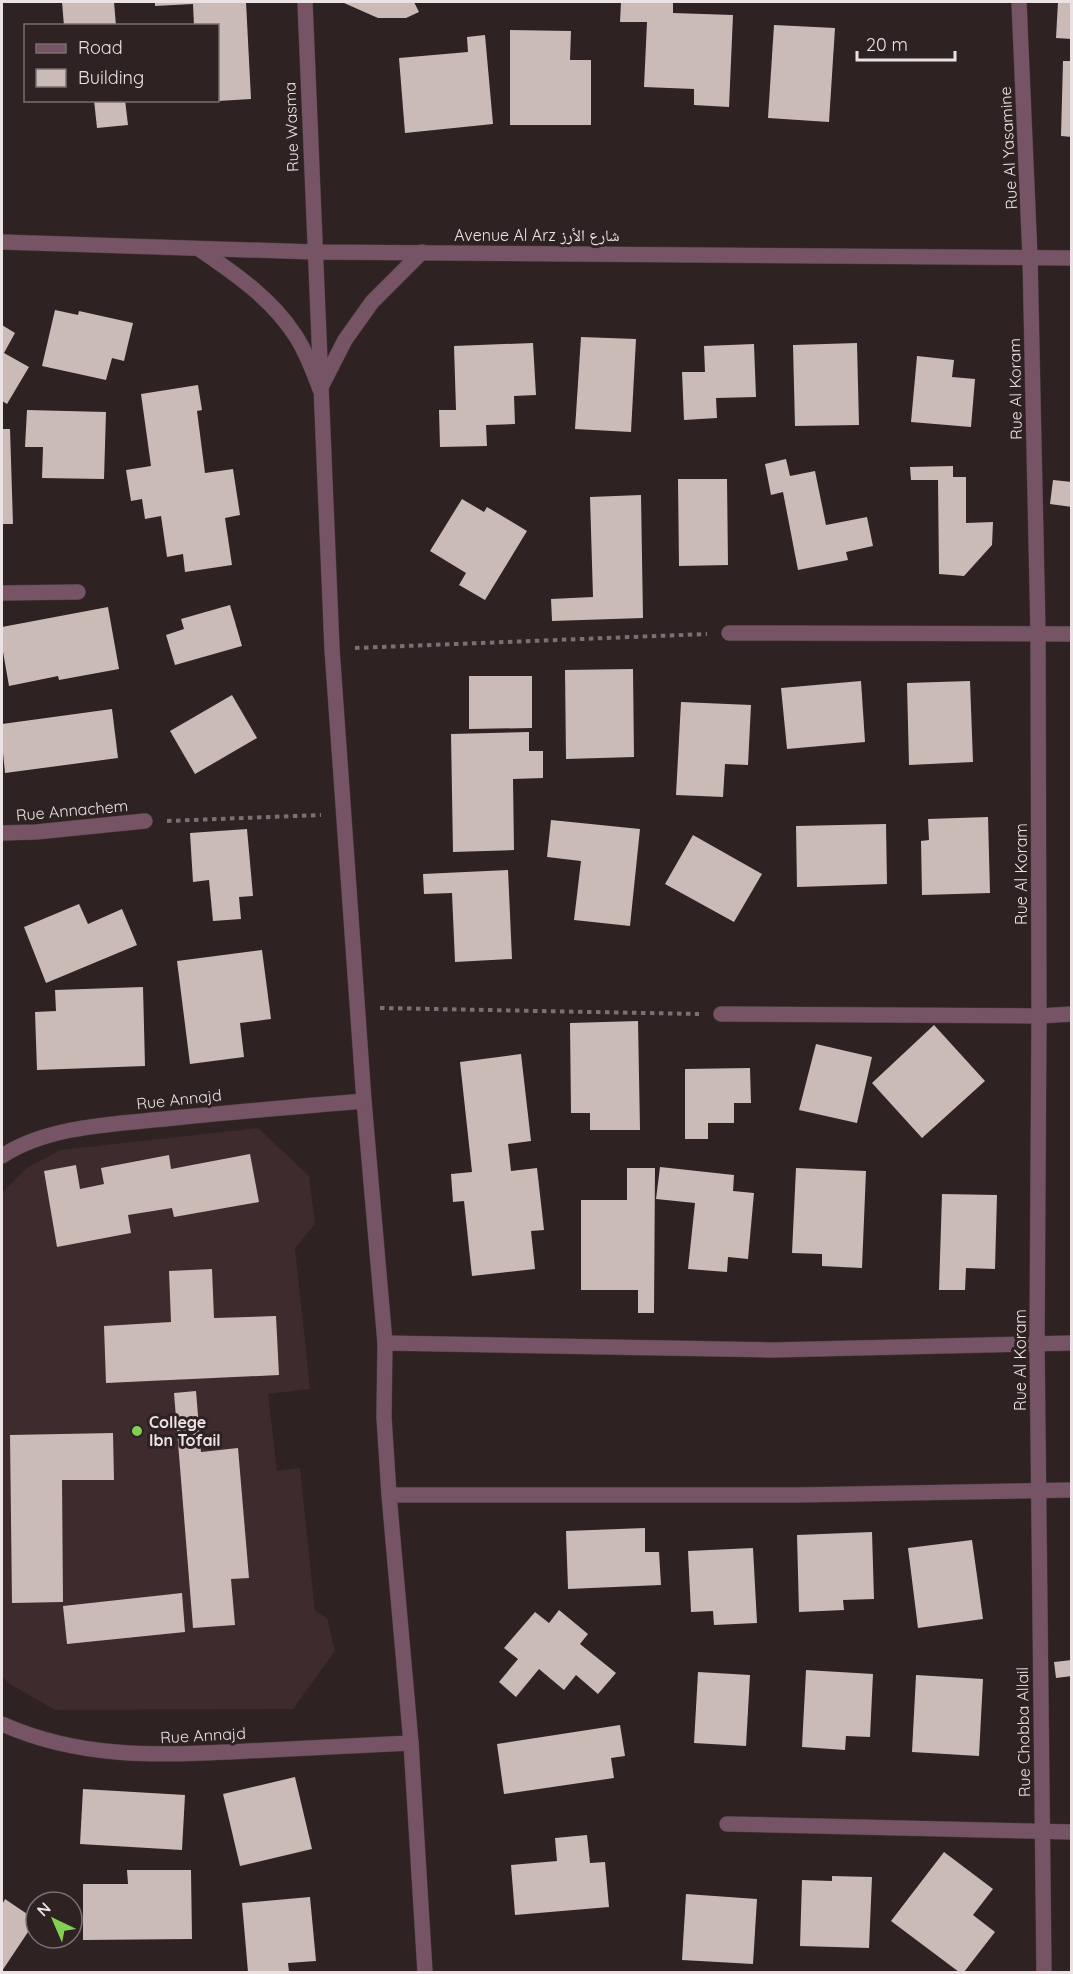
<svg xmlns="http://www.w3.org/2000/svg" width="1073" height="1974" font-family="Quicksand,'Noto Naskh Arabic',sans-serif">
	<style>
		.built { fill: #3e2b2d }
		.building { fill: #cabbb7 }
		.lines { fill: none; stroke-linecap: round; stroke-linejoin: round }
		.minor-casing { stroke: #483d3e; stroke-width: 16 }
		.tertiary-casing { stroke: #483d3e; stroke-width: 16 }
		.path { stroke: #7c7172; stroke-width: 4; stroke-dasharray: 4.5 4.5; stroke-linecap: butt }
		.minor { stroke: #775465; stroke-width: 15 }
		.tertiary { stroke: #775465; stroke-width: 15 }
		.poi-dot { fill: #81d051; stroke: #2e2223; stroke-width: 2 }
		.labels { text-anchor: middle; stroke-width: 6; stroke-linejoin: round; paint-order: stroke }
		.street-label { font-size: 16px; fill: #ebe3e3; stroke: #2e2223 }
		.poi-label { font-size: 16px; font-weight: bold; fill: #ebe3e3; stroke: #2e2223; text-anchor: start }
	</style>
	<rect width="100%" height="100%" fill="#2e2223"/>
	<polygon class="built" points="258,1128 309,1176 315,1224 295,1248 310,1389 268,1394 277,1471 300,1468 315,1611 327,1618 335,1651 293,1709 55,1710 10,1684 2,1677 2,1193 27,1168 60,1150"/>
	<g class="building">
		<polygon points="62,2 114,2 116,26 64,26"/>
		<polygon points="155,2 246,2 251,99 218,101 218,26 194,26 193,4 155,6"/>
		<polygon points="344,2 414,2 419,12 406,18 378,18 344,3"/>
		<polygon points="621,2 673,2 673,13 733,15 729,107 694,105 694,89 644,87 647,22 620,22"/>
		<polygon points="1058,2 1072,2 1072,39 1056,38"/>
		<polygon points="774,25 835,28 829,122 768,118"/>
		<polygon points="510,30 571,31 570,60 591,60 591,125 510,125"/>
		<polygon points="485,35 493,124 405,133 399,58 468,52 467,37"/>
		<polygon points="1063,61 1072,61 1072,137 1061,136"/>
		<polygon points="94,100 125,100 128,125 97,128"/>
		<polygon points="55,310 78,315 79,311 133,323 124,361 112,358 106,380 42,366"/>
		<polygon points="2,325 15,333 4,353 29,367 7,404 2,401"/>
		<polygon points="581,337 636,339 631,432 575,429"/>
		<polygon points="533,343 536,395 514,396 515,424 486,425 487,446 440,447 439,410 456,410 454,346"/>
		<polygon points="857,343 859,425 795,426 793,345"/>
		<polygon points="754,344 756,397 716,398 717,418 684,420 682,372 705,372 704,346"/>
		<polygon points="917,356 954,360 952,377 975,379 971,427 911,422"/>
		<polygon points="198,385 202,410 197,411 205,473 233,469 240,515 225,518 232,565 185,572 183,554 167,557 161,516 145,519 142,499 131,501 126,470 151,466 141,394"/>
		<polygon points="27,410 106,412 104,479 42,478 43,447 25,447"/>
		<polygon points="2,429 10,429 13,524 2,524"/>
		<polygon points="786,459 790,476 815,471 826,525 867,517 873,546 846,552 848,560 798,570 783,492 771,495 765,464"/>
		<polygon points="953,466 953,477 966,477 966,523 993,522 992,545 964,576 939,574 938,480 911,480 910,467"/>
		<polygon points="678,479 727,479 728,565 679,566"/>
		<polygon points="1053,480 1072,482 1072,507 1050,504"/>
		<polygon points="641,495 643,618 552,621 551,599 593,597 590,497"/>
		<polygon points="462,499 484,512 487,507 527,531 485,600 459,585 466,573 430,551"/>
		<polygon points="230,605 242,646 175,665 166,635 184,629 181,619"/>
		<polygon points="108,607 119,669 59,680 58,676 9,686 2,646 2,627"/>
		<polygon points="633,669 634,757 566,759 565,670"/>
		<polygon points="469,676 532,676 532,728 469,729"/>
		<polygon points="861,681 865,742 787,749 781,688"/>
		<polygon points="970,681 973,762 909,765 907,683"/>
		<polygon points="232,695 257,738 195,774 170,731"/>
		<polygon points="681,702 751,705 748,765 725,764 723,797 676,795"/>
		<polygon points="112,709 118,758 5,773 2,743 2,724"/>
		<polygon points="529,732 529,751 543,751 543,778 513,779 514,850 453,852 451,734"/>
		<polygon points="988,817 990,893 922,895 921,841 929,840 928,819"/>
		<polygon points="551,820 640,829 630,926 574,920 581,861 547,857"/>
		<polygon points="886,824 887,884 797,887 796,826"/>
		<polygon points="247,829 253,896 239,897 241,919 213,921 209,880 193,882 190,833"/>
		<polygon points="693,835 762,874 734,922 665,884"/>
		<polygon points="508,870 512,959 455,962 452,893 424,894 423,874"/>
		<polygon points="79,904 88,924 122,909 137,945 46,983 24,927"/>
		<polygon points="262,950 271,1019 240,1023 244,1057 190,1064 177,961"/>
		<polygon points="143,987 145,1066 37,1070 35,1012 56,1011 55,990"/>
		<polygon points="638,1021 640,1130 590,1130 590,1113 571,1113 570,1023"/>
		<polygon points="934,1025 985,1081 922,1138 872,1083"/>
		<polygon points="816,1044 872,1057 857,1123 799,1110"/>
		<polygon points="521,1054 531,1141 508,1144 511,1171 537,1168 544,1230 531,1231 535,1269 472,1276 464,1201 453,1202 451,1174 472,1172 460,1062"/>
		<polygon points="750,1068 751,1103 734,1103 734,1123 708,1123 708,1139 685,1139 685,1069"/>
		<polygon points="250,1154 259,1202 174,1217 172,1208 128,1215 131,1233 57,1247 44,1171 76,1165 80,1189 104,1184 101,1168 169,1155 171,1169"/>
		<polygon points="660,1167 734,1175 733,1191 754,1193 748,1259 728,1257 727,1272 688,1269 695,1203 656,1199"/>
		<polygon points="627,1168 655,1168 654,1313 638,1313 638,1290 581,1290 581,1200 627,1200"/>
		<polygon points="796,1168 866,1171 862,1268 822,1266 822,1254 792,1253"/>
		<polygon points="942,1194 997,1195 995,1269 966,1268 965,1290 939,1290"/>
		<polygon points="212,1269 214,1318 276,1316 279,1375 106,1383 104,1326 171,1322 169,1271"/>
		<polygon points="196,1391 201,1452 238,1448 249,1578 231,1579 235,1625 193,1628 174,1393"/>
		<polygon points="113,1433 114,1480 62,1480 63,1602 12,1603 10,1435"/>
		<polygon points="645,1528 645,1552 659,1552 661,1585 568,1589 566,1531"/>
		<polygon points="872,1532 874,1599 843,1600 844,1610 799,1612 797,1535"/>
		<polygon points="972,1540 983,1619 918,1628 908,1548"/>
		<polygon points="753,1548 757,1623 714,1625 713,1611 691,1612 688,1551"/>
		<polygon points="182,1593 185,1632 67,1644 63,1606"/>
		<polygon points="559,1610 588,1634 580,1644 616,1673 598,1694 576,1675 564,1690 539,1669 516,1697 499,1682 518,1659 504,1648 535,1612 549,1623"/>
		<polygon points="1072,1660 1072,1676 1056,1678 1054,1662"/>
		<polygon points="806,1670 873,1674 870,1737 846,1736 845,1750 802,1747"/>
		<polygon points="698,1672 750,1675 746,1746 694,1743"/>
		<polygon points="916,1675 983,1679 979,1756 912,1752"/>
		<polygon points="620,1725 625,1756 611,1758 614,1778 504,1794 497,1744"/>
		<polygon points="295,1777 312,1849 240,1866 223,1794"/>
		<polygon points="83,1789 185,1795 182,1850 80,1844"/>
		<polygon points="587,1835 590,1863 605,1862 609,1907 515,1915 511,1865 557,1861 555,1838"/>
		<polygon points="944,1852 993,1889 973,1915 995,1932 964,1972 959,1972 891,1921"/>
		<polygon points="127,1870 191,1870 192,1939 83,1940 83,1884 128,1884"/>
		<polygon points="832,1876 872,1877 869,1948 800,1946 802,1880 832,1881"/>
		<polygon points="686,1894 757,1899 753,1964 682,1960"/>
		<polygon points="310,1897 316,1961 288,1963 289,1972 248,1972 242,1903"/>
		<polygon points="5,1899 36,1920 2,1971 2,1905"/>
	</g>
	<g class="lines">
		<defs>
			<g id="minor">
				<polyline points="305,2 332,649 364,1101 385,1343 384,1417 389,1495 411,1743 425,1972"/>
				<polyline points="1019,2 1030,257 1038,633 1039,1016 1037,1343 1044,1972"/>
				<polyline points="2,593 78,592"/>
				<polyline points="729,633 1072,634"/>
				<polyline points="2,833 36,832 145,821"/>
				<polyline points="721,1014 1039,1016 1072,1014"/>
				<path d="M2 1156C49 1125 118 1124 174 1118 237 1112 301 1106 364 1101"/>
				<polyline points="385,1343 772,1350 1072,1343"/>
				<polyline points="389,1495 796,1495 1072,1490"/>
				<path d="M2 1724C83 1760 161 1755 247 1751 302 1748 356 1746 411 1743"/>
				<polyline points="727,1824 1072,1832"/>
			</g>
			<g id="tertiary">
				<polyline points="2,242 314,252 1072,258"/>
				<path d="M199 249C234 273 271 298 295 335 306 351 313 371 320 389"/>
				<polyline points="320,389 345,340 372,302 422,252"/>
			</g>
		</defs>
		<use href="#minor" class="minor-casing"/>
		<use href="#tertiary" class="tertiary-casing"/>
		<g class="path">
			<polyline points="355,648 707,634"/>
			<polyline points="167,821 321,815"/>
			<polyline points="380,1008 699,1014"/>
		</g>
		<use href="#minor" class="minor"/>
		<use href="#tertiary" class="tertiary"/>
	</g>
	<circle class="poi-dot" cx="137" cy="1431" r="6"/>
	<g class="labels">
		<g class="street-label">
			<text transform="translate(291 127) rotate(-92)" y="6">Rue Wasma</text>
			<text transform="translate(1008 148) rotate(-93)" y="6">Rue Al Yasamine</text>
			<text x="537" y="241">Avenue Al Arz شارع الأرز</text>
			<text transform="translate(1015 389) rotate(-91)" y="6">Rue Al Koram</text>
			<text transform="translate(72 810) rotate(-5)" y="6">Rue Annachem</text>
			<text transform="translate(1021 874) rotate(-90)" y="6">Rue Al Koram</text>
			<text transform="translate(179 1099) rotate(-6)" y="6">Rue Annajd</text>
			<text transform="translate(1020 1360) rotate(-90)" y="6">Rue Al Koram</text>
			<text transform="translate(1023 1732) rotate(-91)" y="6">Rue Chobba Allail</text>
			<text transform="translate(203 1735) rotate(-3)" y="6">Rue Annajd</text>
		</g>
		<g class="poi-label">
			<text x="149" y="1428">College<tspan x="149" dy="18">Ibn Tofail</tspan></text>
		</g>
	</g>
	<rect width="1073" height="1974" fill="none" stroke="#ebe3e3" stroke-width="6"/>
	<rect x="24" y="24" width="195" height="78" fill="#2e2223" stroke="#7a6f70" stroke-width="1.5"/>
	<rect x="36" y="44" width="30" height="9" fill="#775465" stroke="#7a6f70" stroke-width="1.5"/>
	<text x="78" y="54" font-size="18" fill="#ebe3e3">Road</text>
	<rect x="36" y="69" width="30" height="18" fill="#cabbb7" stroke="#7a6f70" stroke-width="1.5"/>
	<text x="78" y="84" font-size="18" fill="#ebe3e3">Building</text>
	<g transform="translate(54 1920) rotate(316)"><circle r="28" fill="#2e2223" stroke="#7a6f70" stroke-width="1.5"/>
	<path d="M0-4.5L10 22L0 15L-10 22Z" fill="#81d051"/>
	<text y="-9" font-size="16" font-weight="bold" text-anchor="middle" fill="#ebe3e3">N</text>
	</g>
	<path d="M857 51v9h98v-9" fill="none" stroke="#ebe3e3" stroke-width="3"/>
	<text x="866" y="51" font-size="18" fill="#ebe3e3" stroke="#2e2223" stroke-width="4.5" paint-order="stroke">20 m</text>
</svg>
